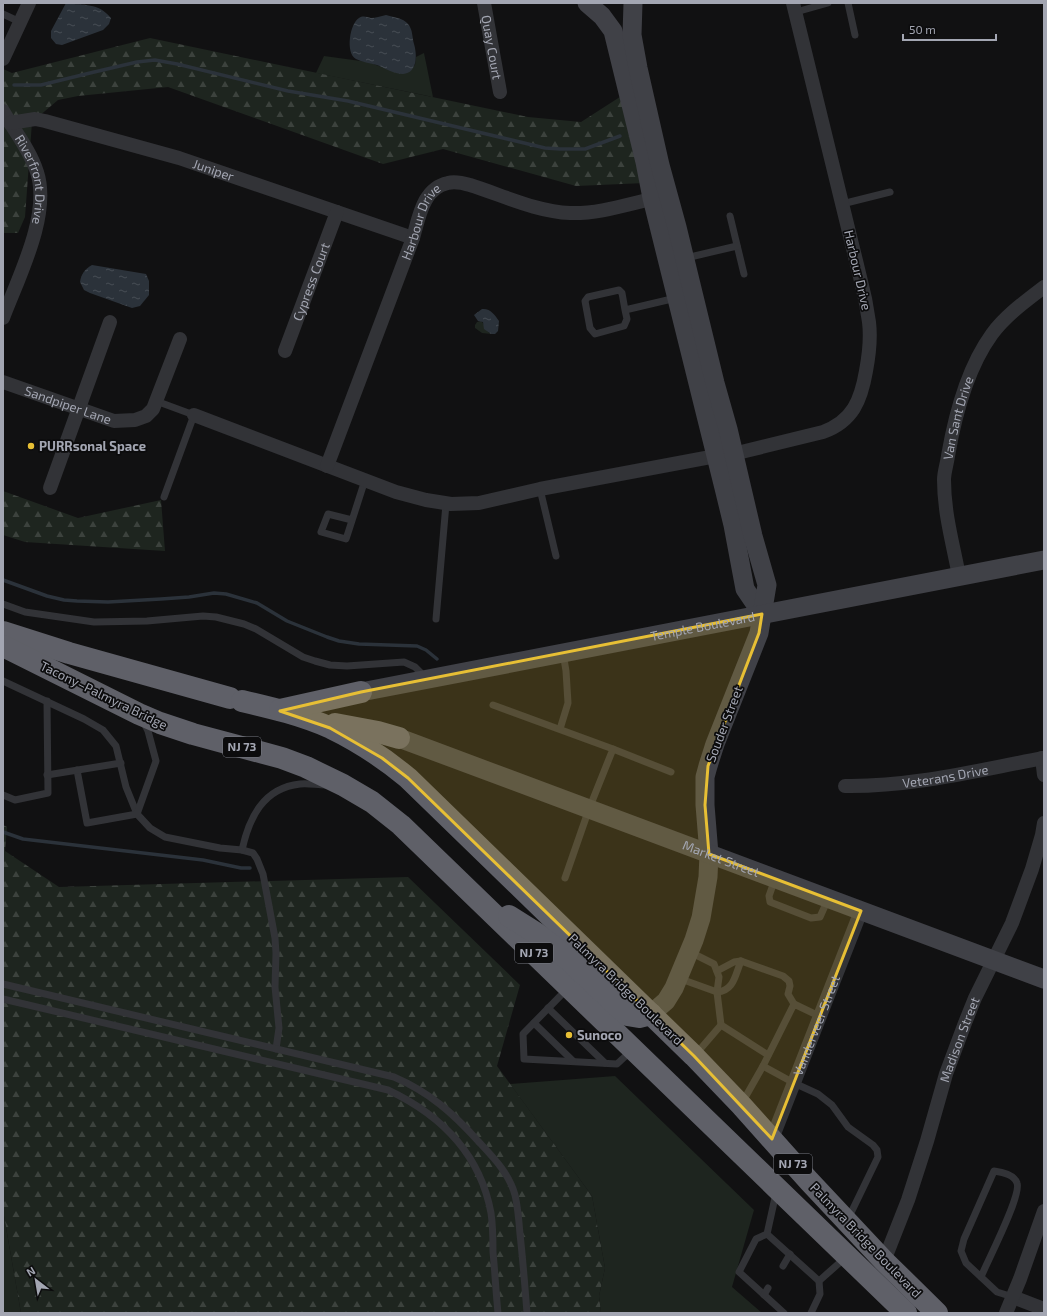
<svg xmlns="http://www.w3.org/2000/svg" width="1047" height="1316" font-family="'Exo 2',sans-serif">
	<style>
		.green { fill: #1e251f }
		.forest { fill: url(#forest-firs) }
		.water { fill: url(#water-ripples) }
		.lines { fill: none; stroke-linecap: round; stroke-linejoin: round }
		.stream { stroke: #2b323a; stroke-width: 3.5 }
		.lane { stroke: #323337; stroke-width: 7 }
		.street { stroke: #323337; stroke-width: 14 }
		.secondary { stroke: #404147; stroke-width: 19 }
		.highway { stroke: #5f6068; stroke-width: 22 }
		.marked { fill: #e7bf35; fill-opacity: 0.2; stroke: #e7bf35; stroke-width: 3; stroke-linejoin: round }
		.poi-dot { fill: #e7bf35; stroke: #0c0c0d; stroke-width: 1.5 }
		.labels { text-anchor: middle; stroke-width: 3.5; stroke-linejoin: round; paint-order: stroke }
		.shield { fill: #0c0c0d; stroke: #767880; stroke-width: 1 }
		.shield-label { font-size: 12px; font-weight: bold; fill: #a3a6b2 }
		.street-label { font-size: 13px; fill: #a3a6b2; stroke: #0c0c0d }
		.poi-label { font-size: 13px; font-weight: bold; fill: #a3a6b2; stroke: #0c0c0d; text-anchor: start }
	</style>
	<defs>
		<pattern id="forest-firs" width="22" height="20" patternUnits="userSpaceOnUse"><rect width="22" height="20" fill="#1e251f"/><path d="M5 1l3.5 6h-7zM16 11l3.5 6h-7z" fill="#3c423d"/></pattern>
		<pattern id="water-ripples" width="26" height="14" patternUnits="userSpaceOnUse"><rect width="26" height="14" fill="#2b323a"/><path d="M2 4q2-2 4 0t4 0M15 11q2-2 4 0t4 0" fill="none" stroke="#474d54"/></pattern>
	</defs>
	<rect width="100%" height="100%" fill="#111112"/>
	<g class="green">
		<polygon points="424,53 433,97 316,73 324,56 368,62 395,72 406,73 415,65 416,57"/>
		<path d="M481 321C486 325 483 329 491 334L482 333 475 328V325L477 322Z"/>
		<polygon points="615,1076 754,1210 732,1287 762,1313 601,1313 599,1296 605,1268 592,1196 510,1084"/>
		<polygon points="3,1210 21,1313 3,1313"/>
	</g>
	<g class="forest">
		<polygon points="150,38 528,117 581,122 623,95 645,183 576,186 443,149 383,164 168,87 78,96 58,100 32,122 25,217 18,233 3,233 3,69 12,73"/>
		<polygon points="3,491 78,518 161,500 165,551 25,542 3,535"/>
		<polygon points="3,825 7,827 5,851 59,887 408,877 520,985 497,1066 592,1196 605,1268 599,1296 601,1313 21,1313 3,1210"/>
	</g>
	<g class="water">
		<path d="M66 3C84 6 98 2 111 18L109 24 103 30 62 45 56 44 51 38V31Z"/>
		<path d="M386 15C393 17 403 18 408 24 413 30 412 37 414 44 417 54 418 73 403 74 394 74 385 68 377 65 370 63 362 62 356 59 345 53 350 23 359 18 363 15 367 17 371 18 375 18 381 16 386 15Z"/>
		<path d="M92 265 146 274 149 281V295L140 306 132 308 90 293 84 290 80 282C81 274 85 269 92 265Z"/>
		<path d="M482 309C490 308 495 315 499 321L498 331 495 334H491L484 329 483 322 478 321 474 315Z"/>
	</g>
	<g class="lines">
		<g class="stream">
			<polyline points="14,85 41,85 90,73 137,62 155,60 177,64 288,91 348,101 545,148 560,149 585,149 620,136"/>
			<polyline points="3,580 47,596 64,600 77,601 108,602 161,599 189,597 214,593 226,594 257,603 287,621 327,637 339,641 359,644 417,646 426,650 437,659"/>
			<polyline points="3,832 23,839 203,860 241,868 250,868"/>
		</g>
		<g class="lane">
			<polyline points="848,3 855,35"/>
			<polyline points="796,12 828,3"/>
			<polyline points="3,14 20,22"/>
			<polyline points="842,204 890,192"/>
			<polyline points="730,216 744,274"/>
			<polyline points="686,258 737,246"/>
			<polyline points="625,310 627,319 624,326 595,334 590,328 585,301 588,297 619,290 622,293 625,310 676,298"/>
			<polyline points="156,401 194,415 164,497"/>
			<polyline points="540,489 556,556"/>
			<polyline points="352,520 328,514 321,532 346,539 348,533 365,480"/>
			<polyline points="3,604 25,612 94,622 147,621 203,616 216,617 244,624 256,629 303,657 315,661 330,665 347,666 404,662 415,667 426,678"/>
			<polyline points="436,619 446,504"/>
			<polyline points="3,681 84,719 103,730 116,746 126,787 137,814 150,828 165,837 220,848 242,850 253,853 257,859 263,874 275,938 276,953 275,987 279,1028 276,1049"/>
			<polyline points="493,705 613,749 589,809 565,878"/>
			<polyline points="560,729 568,703 566,671 563,653"/>
			<polyline points="613,749 671,772"/>
			<polyline points="77,770 87,823 137,814 156,761 148,731 143,721"/>
			<polyline points="47,775 121,763"/>
			<polyline points="3,795 15,800 48,793 47,701"/>
			<path d="M242 850C249 818 263 788 300 784 308 783 317 785 325 785"/>
			<polyline points="775,879 769,896 770,902 811,918 820,917 828,899"/>
			<polyline points="690,952 714,964 719,977 717,992 721,1025 696,1054"/>
			<polyline points="717,971 734,962 741,961 783,976 789,981 790,986 788,994 794,1004"/>
			<path d="M678 978 717 992C734 991 735 975 741 961"/>
			<path d="M3 984 394 1077C429 1092 453 1113 478 1141 493 1157 509 1173 515 1195 518 1208 519 1221 520 1234 523 1261 525 1287 527 1313"/>
			<polyline points="568,988 523,1034 524,1059 617,1064 631,1051"/>
			<path d="M3 999 388 1090C441 1115 480 1153 491 1213 493 1226 493 1239 493 1252 495 1273 496 1293 498 1313"/>
			<polyline points="548,1008 605,1063"/>
			<polyline points="819,1016 794,1004 763,1066 794,1083 818,1094 832,1105 848,1127 873,1145 877,1150 878,1157 848,1219"/>
			<polyline points="534,1023 573,1061"/>
			<polyline points="721,1025 768,1055"/>
			<polyline points="742,1103 763,1066"/>
			<polyline points="776,1193 767,1234 819,1281 846,1257"/>
			<polyline points="767,1234 756,1239 739,1272 784,1313"/>
			<polyline points="783,1266 790,1254"/>
			<path d="M981 1277C987 1262 1022 1195 1017 1183 1014 1174 1002 1172 994 1171L964 1239 961 1251 966 1263 997 1292 1013 1297"/>
			<polyline points="764,1295 768,1288"/>
			<polyline points="811,1313 820,1294 819,1281"/>
		</g>
		<g class="street">
			<path id="s1" d="M484 3 500 92"/>
			<polyline points="3,59 29,3"/>
			<path id="s2" d="M3 111C15 132 30 150 37 172 51 215 18 278 3 318"/>
			<path id="s3" d="M10 123 35 119 45 121 179 158 413 238"/>
			<path id="s4" d="M285 351 337 212"/>
			<path id="s5" d="M3 382 114 421 135 420 146 416 153 409 180 339"/>
			<path d="M194 415 396 492 426 500 451 504 479 503 540 489 716 456 733 454 823 432C853 421 861 400 866 371 869 355 871 338 869 322 867 307 864 292 860 277L793 3"/>
			<path id="s6" d="M327 466 413 238C419 217 423 188 448 183 455 181 463 183 470 185 502 195 537 212 570 213 601 214 631 203 661 197"/>
			<polyline points="50,488 110,322"/>
			<path id="s7" d="M959 576C953 544 944 513 944 480 944 472 947 464 948 456 955 415 968 367 992 334 1006 315 1026 301 1044 287"/>
			<polyline points="1042,758 1044,775"/>
			<path id="s8" d="M845 786C913 787 978 770 1044 758"/>
			<path id="s9" d="M772 1139 861 911"/>
			<path id="s10" d="M884 1261 908 1200 927 1141 946 1074 965 1023 975 998 1012 923 1032 869 1042 835 1044 823"/>
			<polyline points="1013,1297 1044,1309"/>
			<polyline points="1006,1313 1020,1279 1044,1211"/>
		</g>
		<g class="secondary">
			<polyline points="587,3 602,16 613,31 645,162 652,198 724,488 733,525 745,589 762,614"/>
			<polyline points="633,3 632,35 638,68 660,165 677,227 715,383 728,429 753,536 767,585 759,633 715,744 708,766 705,777 705,805 709,854 708,877 701,918 694,940 674,988 666,1001 651,1014"/>
			<path id="s11" d="M361 692 1044 560"/>
			<path id="s12" d="M399 738 1044 979"/>
		</g>
		<g class="highway">
			<polyline points="3,632 69,653 230,698"/>
			<polyline points="3,646 139,714 160,723 193,734 282,758 306,767 343,785 372,802 401,825 906,1313"/>
			<path d="M242 701C272 708 302 715 331 728 358 741 385 759 408 778L694 1056 741 1105 809 1181 884 1261 937 1313"/>
			<polyline points="280,710 361,692"/>
			<polyline points="335,724 378,732 399,738"/>
			<polyline points="509,916 536,933 558,950 627,1015 639,1017 651,1014"/>
		</g>
	</g>
	<path class="marked" d="M762 614 759 633 708 766 705 805 709 854 861 911 772 1139 694 1056 408 778 382 758 330 728 280 711 361 692Z"/>
	<g class="poi-dot">
		<circle cx="31" cy="446" r="4"/>
		<circle cx="569" cy="1035" r="4"/>
	</g>
	<g class="labels">
		<g class="shield">
			<rect x="223" y="737" width="38" height="20" rx="3"/>
			<rect x="515" y="943" width="38" height="20" rx="3"/>
			<rect x="774" y="1154" width="38" height="20" rx="3"/>
		</g>
		<g class="shield-label">
			<text x="242" y="751">NJ 73</text>
			<text x="534" y="957">NJ 73</text>
			<text x="793" y="1168">NJ 73</text>
		</g>
		<g class="street-label">
			<text dy="5" stroke="none"><textPath href="#s1" startOffset="45">Quay Court</textPath></text>
			<text dy="5" stroke="none"><textPath href="#s3" startOffset="211">Juniper</textPath></text>
			<text dy="5" stroke="none"><textPath href="#s2" startOffset="76">Riverfront Drive</textPath></text>
			<text dy="5" stroke="none"><textPath href="#s6" startOffset="262">Harbour Drive</textPath></text>
			<text transform="translate(858 270) rotate(77)" y="5">Harbour Drive</text>
			<text dy="5" stroke="none"><textPath href="#s4" startOffset="74">Cypress Court</textPath></text>
			<text dy="5" stroke="none"><textPath href="#s5" startOffset="69">Sandpiper Lane</textPath></text>
			<text dy="5" stroke="none"><textPath href="#s7" startOffset="161">Van Sant Drive</textPath></text>
			<text dy="5" stroke="none"><textPath href="#s11" startOffset="348">Temple Boulevard</textPath></text>
			<text transform="translate(104 695) rotate(26)" y="5">Tacony–Palmyra Bridge</text>
			<text transform="translate(724 724) rotate(-69)" y="5">Souder Street</text>
			<text dy="5" stroke="none"><textPath href="#s8" startOffset="101">Veterans Drive</textPath></text>
			<text dy="5" stroke="none"><textPath href="#s12" startOffset="344">Market Street</textPath></text>
			<text transform="translate(626 989) rotate(44)" y="5">Palmyra Bridge Boulevard</text>
			<text dy="5" stroke="none"><textPath href="#s9" startOffset="122">Vanderveer Street</textPath></text>
			<text dy="5" stroke="none"><textPath href="#s10" startOffset="234">Madison Street</textPath></text>
			<text transform="translate(866 1240) rotate(46)" y="5">Palmyra Bridge Boulevard</text>
		</g>
		<g class="poi-label">
			<text x="39" y="451">PURRsonal Space</text>
			<text x="577" y="1040">Sunoco</text>
		</g>
	</g>
	<rect width="1047" height="1316" fill="none" stroke="#a3a6b2" stroke-width="8"/>
	<g transform="translate(36 1280) rotate(329)" stroke="#0c0c0d" stroke-width="3" paint-order="stroke">
	<path d="M0-3L7 15L0 10L-7 15Z" fill="#a3a6b2"/>
	<text y="-6" font-size="11" font-weight="bold" text-anchor="middle" fill="#a3a6b2">N</text>
	</g>
	<path d="M903 34v6h93v-6" fill="none" stroke="#a3a6b2" stroke-width="2"/>
	<text x="909" y="34" font-size="12" fill="#a3a6b2" stroke="#0c0c0d" stroke-width="3" paint-order="stroke">50 m</text>
</svg>
